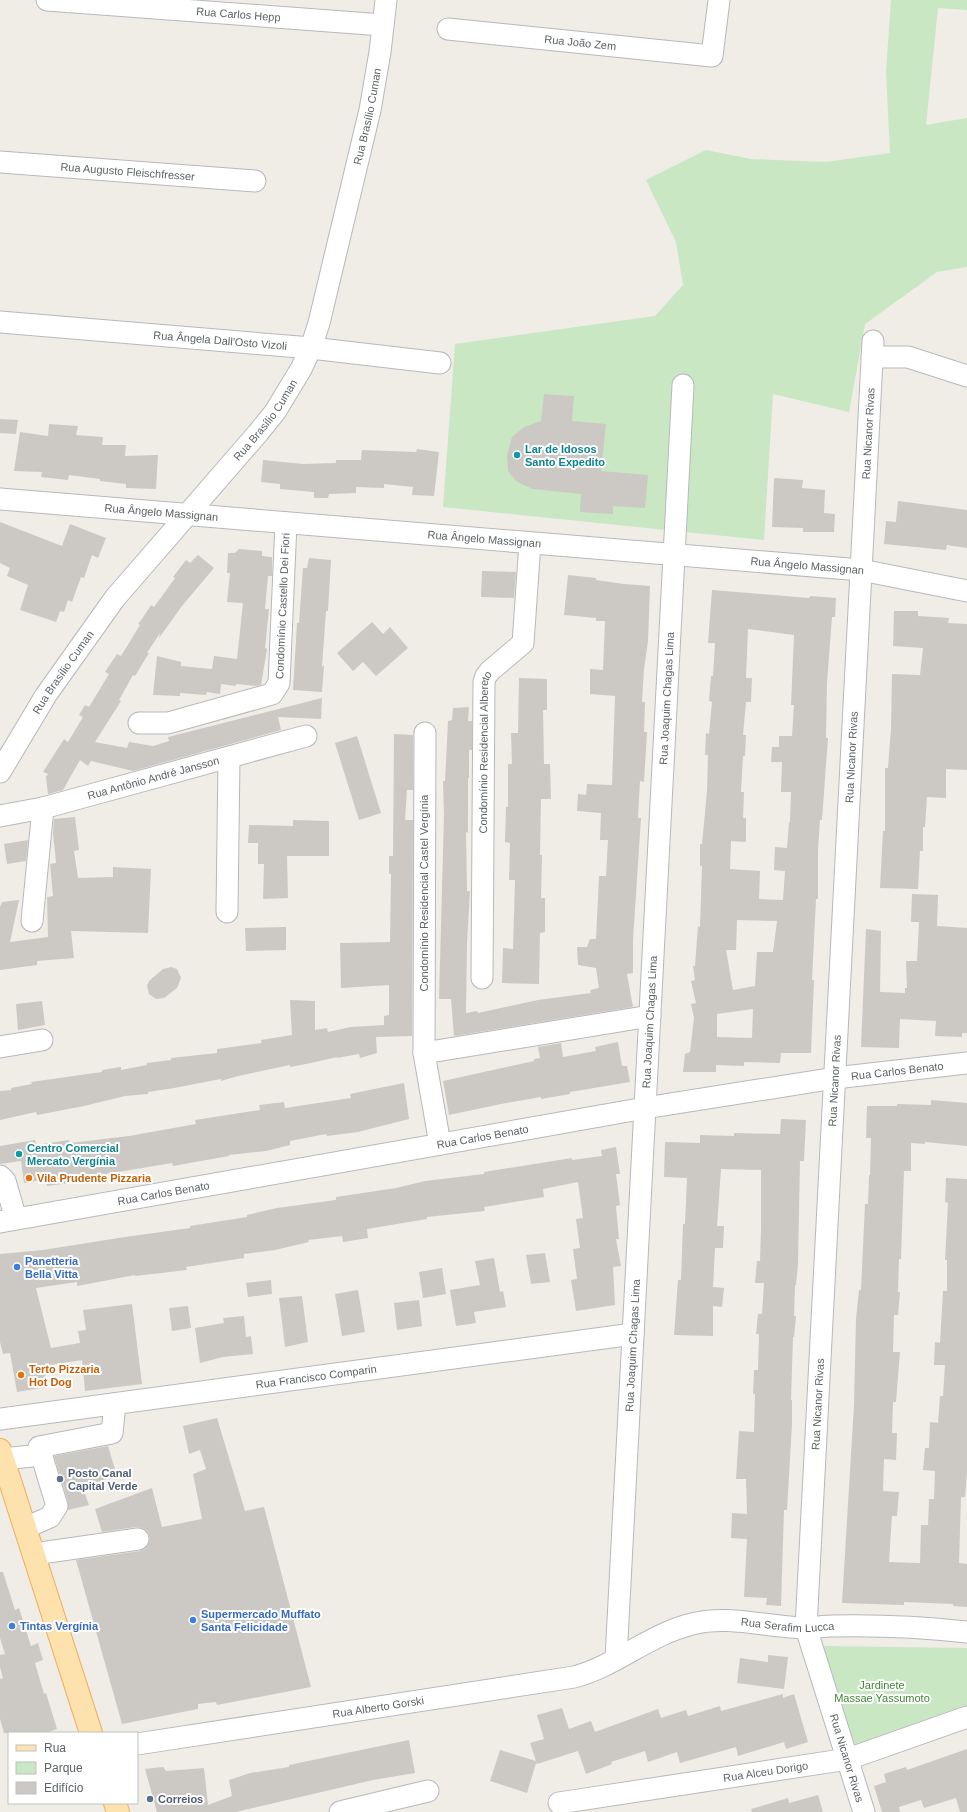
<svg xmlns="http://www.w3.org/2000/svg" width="967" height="1812" font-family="Helvetica,sans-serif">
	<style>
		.green { fill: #c9e7c3 }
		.building { fill: #ccc9c5; fill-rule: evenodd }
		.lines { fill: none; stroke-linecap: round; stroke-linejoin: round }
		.minor-casing { stroke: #b6b9bc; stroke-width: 23 }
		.major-casing { stroke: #f0ad5f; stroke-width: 24 }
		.minor { stroke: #fff; stroke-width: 21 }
		.major { stroke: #fee2ad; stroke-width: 22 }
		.culture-dot { fill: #0f9aa8; stroke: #fff; stroke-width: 1.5 }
		.food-dot { fill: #e8710a; stroke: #fff; stroke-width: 1.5 }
		.shop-dot { fill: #3f7fe0; stroke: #fff; stroke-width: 1.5 }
		.service-dot { fill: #5c6f8a; stroke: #fff; stroke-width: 1.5 }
		.labels { text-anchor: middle; stroke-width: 4; stroke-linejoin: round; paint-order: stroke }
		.street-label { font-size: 11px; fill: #5d6366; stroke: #fff }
		.culture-label { font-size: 11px; font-weight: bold; fill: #0d838f; stroke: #fff; text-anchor: start }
		.food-label { font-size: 11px; font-weight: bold; fill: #c56008; stroke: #fff; text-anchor: start }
		.shop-label { font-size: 11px; font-weight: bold; fill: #366cbe; stroke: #fff; text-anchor: start }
		.service-label { font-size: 11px; font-weight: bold; fill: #4e5e75; stroke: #fff; text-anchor: start }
		.park-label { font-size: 11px; fill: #408436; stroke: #fff }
	</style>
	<rect width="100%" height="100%" fill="#f0ece6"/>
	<g class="green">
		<polygon points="891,0 967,0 967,10 938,8 926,125 967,118 967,267 937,272 865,324 849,412 773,394 764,540 443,507 455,344 655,316 683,285 676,242 646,180 706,150 751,159 826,162 890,153 886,72"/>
		<polygon points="822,1646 967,1648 967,1709 857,1746 852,1743"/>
	</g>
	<g class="building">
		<polygon points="544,394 574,396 572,421 606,424 601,471 648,475 645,508 613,506 613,514 580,512 581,494 533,489 517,482 508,471 507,456 512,437 524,427 541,421"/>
		<polygon points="0,419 18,420 16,434 0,433"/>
		<polygon points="49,424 78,426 76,435 103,437 102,445 126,445 125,456 158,455 156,489 126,488 126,484 100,481 100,479 69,475 68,480 41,477 42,472 14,471 20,432 48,436"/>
		<polygon points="417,449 439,452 434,496 412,495 413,487 384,484 384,488 356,487 356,493 329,494 328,498 314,498 314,492 280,489 280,484 261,482 263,460 303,464 336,463 336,460 361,460 362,450 416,452"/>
		<polygon points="774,478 803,480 802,488 825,490 824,513 835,514 834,532 803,532 803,528 772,527"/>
		<polygon points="898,501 967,510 967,548 947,545 946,550 884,544 886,521 896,522"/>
		<polygon points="0,522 62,546 70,524 106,538 98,558 92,555 84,578 81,577 72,602 68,600 64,612 60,611 56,622 20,610 28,585 7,576 10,568 0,563"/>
		<polygon points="239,549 262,551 262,556 272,557 272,576 268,576 265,609 269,609 265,648 267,649 261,685 256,686 236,684 236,686 221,684 220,694 207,692 206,695 180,693 180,696 153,695 157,656 181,662 181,666 212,669 214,656 237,659 243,603 227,602 230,573 227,573 228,553 235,553"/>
		<polygon points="198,555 214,568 182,606 159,638 160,633 147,653 149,653 135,676 133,675 119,700 121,701 95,742 127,748 129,742 153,746 169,741 168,737 322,698 321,719 278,717 281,730 133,771 91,761 88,766 80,760 63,790 48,794 46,777 48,774 43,772 64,739 68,742 83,717 79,715 85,705 89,707 109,674 105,672 117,654 121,656 140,625 138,624 142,619 151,605 154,607 165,592 175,578 173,577 186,560 190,563"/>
		<polygon points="309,558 331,560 328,611 326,611 322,667 324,665 322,692 293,690 297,623 299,623 303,568 307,568"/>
		<polygon points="482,571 516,572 514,598 481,597"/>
		<polygon points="568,575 596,578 596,580 624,584 650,586 648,641 644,669 642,702 645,702 644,732 647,732 644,782 640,781 638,818 641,818 633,940 633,973 627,974 633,1007 454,1036 451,999 439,999 444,815 443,781 445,781 448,721 452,720 453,708 469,707 468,721 472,721 472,750 469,750 469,778 468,778 468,833 466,832 467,891 470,891 467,944 466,1013 477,1011 478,1013 538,1000 591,993 590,990 599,988 596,968 578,965 577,947 587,947 590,939 596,939 599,876 606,876 608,840 600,840 601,813 577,811 578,794 586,795 587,784 612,785 615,696 590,694 590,669 603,670 605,621 596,621 596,618 564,615"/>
		<path d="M712 590 809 598 810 596 836 598 835 617H832L827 683 826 738H828L822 820H820L818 850V899H816L812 980H814L811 1053H781L780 1063 744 1062V1066L716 1065V1072H683L685 1054 690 1052 694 1018 691 1004 696 1003 691 981 695 980 693 966H695L698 926 700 927 702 866H700V844H702L707 791 708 755H705L706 733 709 734 712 702 709 701 711 676H713L715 643H708ZM748 629 794 635 791 705H794L792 736H779V747H772L771 762H782L781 792H791L790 822H789L787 848 775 847 774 870 785 871 783 900 759 899 760 871 730 869 731 841 746 842V818H743L744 792H741L743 756H745L746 735H743L746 702H751L752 678H746ZM737 920 777 921 773 952H757L755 986 733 990 726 950H736ZM753 1009 752 1038 717 1037V1014Z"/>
		<polygon points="894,611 918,611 918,616 949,618 948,623 967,624 967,770 946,769 946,798 927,797 925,827 923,827 923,851 920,851 918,889 880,888 883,831 885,831 885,768 888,768 891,729 892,674 920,675 923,648 893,646"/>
		<polygon points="372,622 383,634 390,627 408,648 376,676 363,662 353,671 337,653"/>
		<polygon points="519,678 547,679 547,710 543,710 544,764 550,764 551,799 541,799 540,855 542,855 541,898 545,898 545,932 540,933 539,984 502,983 503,948 513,949 515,880 509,880 510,843 505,842 506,807 508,807 508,764 512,764 511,733 518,733"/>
		<polygon points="394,734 413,735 413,790 407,790 405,820 413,820 412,1036 376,1037 377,1053 360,1058 359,1054 337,1058 337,1057 311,1063 290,1067 290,1065 238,1076 221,1081 221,1079 174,1088 148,1092 148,1094 125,1096 84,1106 37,1115 36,1112 0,1120 0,1091 11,1090 11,1088 32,1084 31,1082 102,1072 102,1070 121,1067 121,1070 147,1065 147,1063 171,1060 171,1058 217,1053 217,1049 262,1043 261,1040 292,1035 290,1000 315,1001 315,1030 327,1028 328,1032 351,1027 384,1025 384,1016 389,1015 389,985 341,988 340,943 390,942 391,874 389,874 389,856 393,856"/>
		<polygon points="357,736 381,813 359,820 335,743"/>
		<polygon points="75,817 79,850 74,851 78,878 113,877 113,867 151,869 148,933 71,931 74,958 37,961 37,965 0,970 0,907 2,902 19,900 10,942 48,937 47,897 53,896 50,864 56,863 53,833 54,819"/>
		<polygon points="293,820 329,821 329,856 287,856 288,898 263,899 264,864 258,864 258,843 248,843 249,825 293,826"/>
		<polygon points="28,840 26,861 7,864 4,844"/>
		<polygon points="912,894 938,895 937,926 967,928 967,1033 962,1033 962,1037 935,1036 936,1021 900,1019 899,1048 861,1047 866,929 881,931 880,992 905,993 905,988 907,988 906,961 917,961 919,922 911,922"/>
		<polygon points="286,927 286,950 246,951 245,928"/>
		<polygon points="171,967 177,969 181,978 177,988 164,998 156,999 149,994 147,986 149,981 163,969"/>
		<polygon points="42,1001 45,1025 18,1030 16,1004"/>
		<polygon points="618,1042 622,1066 627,1066 630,1082 570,1092 570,1094 541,1099 541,1097 501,1104 449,1115 443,1081 534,1061 534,1059 540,1058 538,1047 561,1043 563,1057 596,1051 595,1047"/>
		<polygon points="404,1083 409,1119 358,1132 327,1136 326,1134 290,1141 290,1145 266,1151 229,1155 229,1156 173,1166 172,1163 76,1179 76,1182 47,1186 46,1179 24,1183 21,1161 0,1164 0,1146 35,1140 36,1145 69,1140 70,1143 129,1136 196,1124 195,1120 260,1110 259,1105 284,1102 285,1108 351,1098 350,1094"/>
		<polygon points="931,1100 967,1103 967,1146 925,1142 925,1144 911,1143 911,1171 904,1171 901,1259 899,1259 898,1292 900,1292 898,1315 894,1315 893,1352 900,1352 896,1402 893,1402 892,1433 897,1433 896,1460 884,1459 883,1491 899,1492 897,1516 892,1516 889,1562 920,1563 921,1525 928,1525 929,1499 934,1499 935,1471 923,1470 925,1448 929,1448 930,1422 938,1423 940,1396 943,1396 945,1365 934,1365 935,1342 940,1343 943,1291 947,1291 947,1260 945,1260 948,1203 945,1202 946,1178 967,1179 967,1472 965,1497 961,1497 959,1563 967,1564 967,1607 953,1606 953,1604 904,1602 904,1605 842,1603 854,1405 856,1319 859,1290 861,1290 865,1204 868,1204 869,1175 870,1175 871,1138 866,1138 867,1106 897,1106 897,1104 931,1105"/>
		<polygon points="781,1119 806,1120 804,1161 800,1161 798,1264 796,1285 795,1285 794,1316 796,1316 794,1337 793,1337 791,1400 792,1400 792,1424 787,1510 784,1510 781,1606 766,1605 767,1598 744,1597 747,1539 731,1538 732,1513 747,1514 746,1479 736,1479 739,1431 754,1432 755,1394 753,1394 754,1370 758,1370 759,1334 756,1334 758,1314 762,1314 764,1283 755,1283 757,1261 760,1261 761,1229 761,1170 721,1169 717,1226 724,1226 723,1248 715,1248 713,1287 724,1288 722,1307 713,1306 713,1336 674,1335 678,1280 681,1280 683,1224 685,1224 687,1178 664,1177 665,1142 700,1143 700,1135 734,1136 734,1133 780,1134"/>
		<polygon points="616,1147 620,1174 616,1174 620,1205 616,1206 619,1239 616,1239 621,1266 613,1267 615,1305 576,1311 571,1280 577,1279 573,1249 580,1248 576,1219 583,1218 578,1182 543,1189 544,1197 484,1207 485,1211 427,1217 427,1219 367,1229 368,1238 343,1242 342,1236 308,1240 309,1242 275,1250 244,1254 244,1258 186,1267 187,1270 135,1276 135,1275 77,1286 77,1282 36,1288 51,1348 80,1343 78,1331 86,1330 83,1310 132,1304 142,1384 85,1391 82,1360 44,1366 47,1387 17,1392 10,1353 3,1354 0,1342 0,1254 43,1250 125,1237 190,1228 190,1226 247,1217 247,1215 277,1208 336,1200 336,1197 396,1188 425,1181 484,1174 484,1172 572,1158 572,1160 602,1156 601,1150"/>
		<polygon points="545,1253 550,1282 531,1284 526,1255"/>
		<polygon points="494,1258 500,1292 503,1291 506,1307 474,1312 476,1323 456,1326 450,1290 480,1285 475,1261"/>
		<polygon points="442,1268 446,1294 423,1298 419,1272"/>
		<polygon points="271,1280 272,1294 248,1297 246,1283"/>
		<polygon points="358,1290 365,1332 342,1336 335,1294"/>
		<polygon points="302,1296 308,1342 285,1347 279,1298"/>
		<polygon points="419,1300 422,1326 397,1330 394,1303"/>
		<polygon points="188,1306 191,1328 172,1331 169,1308"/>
		<polygon points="244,1316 246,1337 251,1336 253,1354 223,1357 200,1363 195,1328 224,1323 223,1318"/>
		<polygon points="217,1418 245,1511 264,1507 311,1687 217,1705 216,1702 198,1704 198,1709 122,1724 76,1560 140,1551 146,1548 149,1543 150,1538 147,1531 142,1528 136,1527 102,1532 95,1509 152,1488 162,1527 202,1519 193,1474 206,1469 200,1450 189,1454 183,1426"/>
		<polygon points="108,1446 117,1476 82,1486 89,1505 68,1510 68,1502 54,1456"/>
		<polygon points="0,1572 3,1572 15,1610 19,1608 31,1646 38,1643 43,1660 35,1663 44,1694 46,1693 57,1729 46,1733 4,1733 0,1719 0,1679 3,1678 0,1667 0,1655 5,1654 0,1638"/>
		<polygon points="768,1655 788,1657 784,1689 737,1683 740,1658 768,1662"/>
		<polygon points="783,1694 783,1698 794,1694 808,1742 786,1749 784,1742 738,1756 736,1747 680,1763 677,1752 648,1762 645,1751 611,1762 612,1764 586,1774 578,1751 537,1764 536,1763 527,1793 490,1781 500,1750 536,1761 530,1743 544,1739 537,1715 562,1708 569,1729 591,1721 595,1732 658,1709 661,1718 686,1710 688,1716 720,1706 721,1711"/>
		<polygon points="409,1740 415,1773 373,1780 236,1812 157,1812 145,1769 163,1767 166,1771 204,1768 208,1805 232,1796 229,1780 250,1773 289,1767 289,1765"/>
		<polygon points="967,1749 967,1812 960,1812 956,1798 924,1808 921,1800 899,1807 900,1812 882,1812 874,1786 886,1782 884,1774 906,1767 907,1770"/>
		<polygon points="818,1795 823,1812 752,1812 751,1809 788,1798 789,1803"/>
	</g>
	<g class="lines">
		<defs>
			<g id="minor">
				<path id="s1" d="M47 0 383 25"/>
				<path id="s2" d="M448 29 712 56 719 0"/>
				<path id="s3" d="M0 162 255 181"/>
				<path id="s4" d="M0 322 311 348 440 363"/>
				<polyline points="872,357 908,357 967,376"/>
				<path id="s5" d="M0 499 861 570 967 591"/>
				<path id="s6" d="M139 723H168L272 694 279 683 286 523"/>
				<polyline points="425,733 424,1053 440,1144"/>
				<path id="s7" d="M0 772 46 695 115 598 258 433 275 412 301 369 311 348 319 323 370 110 380 52 386 0"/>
				<path id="s8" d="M0 816 43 808 306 736"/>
				<polyline points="227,912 229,757"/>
				<polyline points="32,921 43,808"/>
				<path id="s9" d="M482 978 484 682 486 676 490 671 523 643 530 543"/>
				<polyline points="0,1047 42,1040"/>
				<polyline points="424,1053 650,1016"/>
				<polyline points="0,1176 5,1181 16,1219"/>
				<path id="s10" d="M0 1222 645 1108 835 1078 967 1063"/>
				<path id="s11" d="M0 1419 633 1334"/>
				<polyline points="2,1459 42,1455"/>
				<polyline points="25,1528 50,1517 57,1506 39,1447 112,1433 115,1404"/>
				<polyline points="34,1554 138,1539"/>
				<path id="s12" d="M616 1659 683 385"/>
				<path id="s13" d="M137 1744 574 1677C616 1666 648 1635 692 1624 729 1614 769 1628 807 1628 815 1628 823 1626 831 1626 876 1625 922 1627 967 1632"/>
				<path id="s14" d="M559 1803 848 1759 967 1717"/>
				<polyline points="340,1812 428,1791"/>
				<path id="s15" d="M864 1812 806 1628 873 341"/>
			</g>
			<g id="major">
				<polyline points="0,1450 91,1733"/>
				<polyline points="115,1803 118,1812"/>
			</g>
		</defs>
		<use href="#minor" class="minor-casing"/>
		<use href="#major" class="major-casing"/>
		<use href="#minor" class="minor"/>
		<use href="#major" class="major"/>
	</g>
	<g class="culture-dot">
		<circle cx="517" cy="455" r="4"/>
		<circle cx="19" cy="1154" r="4"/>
	</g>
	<g class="food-dot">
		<circle cx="29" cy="1178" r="4"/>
		<circle cx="21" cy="1375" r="4"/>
	</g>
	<g class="shop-dot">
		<circle cx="17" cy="1267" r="4"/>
		<circle cx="193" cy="1620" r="4"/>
		<circle cx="12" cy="1626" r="4"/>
	</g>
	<g class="service-dot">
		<circle cx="60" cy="1479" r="4"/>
		<circle cx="150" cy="1799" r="4"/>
	</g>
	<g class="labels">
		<g class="street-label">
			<text dy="4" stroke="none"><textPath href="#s1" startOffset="192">Rua Carlos Hepp</textPath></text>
			<text dy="4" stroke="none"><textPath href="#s2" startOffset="133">Rua João Zem</textPath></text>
			<text dy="4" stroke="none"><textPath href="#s7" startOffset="766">Rua Brasílio Cuman</textPath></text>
			<text dy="4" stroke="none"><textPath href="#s3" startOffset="128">Rua Augusto Fleischfresser</textPath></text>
			<text dy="4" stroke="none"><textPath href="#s4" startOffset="221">Rua Ângela Dall'Osto Vizoli</textPath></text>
			<text dy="4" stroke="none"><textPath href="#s7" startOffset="442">Rua Brasílio Cuman</textPath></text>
			<text dy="4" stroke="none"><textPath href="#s15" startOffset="1389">Rua Nicanor Rivas</textPath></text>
			<text dy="4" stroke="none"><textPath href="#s5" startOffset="162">Rua Ângelo Massignan</textPath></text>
			<text dy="4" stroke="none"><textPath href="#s5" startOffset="486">Rua Ângelo Massignan</textPath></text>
			<text dy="4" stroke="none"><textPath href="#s5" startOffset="810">Rua Ângelo Massignan</textPath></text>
			<text dy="4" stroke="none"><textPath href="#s6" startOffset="227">Condomínio Castello Dei Fiori</textPath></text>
			<text dy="4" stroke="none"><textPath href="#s7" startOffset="118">Rua Brasílio Cuman</textPath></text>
			<text dy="4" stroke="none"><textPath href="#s12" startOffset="962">Rua Joaquim Chagas Lima</textPath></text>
			<text dy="4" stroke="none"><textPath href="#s9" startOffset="226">Condomínio Residencial Albereto</textPath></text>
			<text dy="4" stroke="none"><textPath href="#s15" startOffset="1065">Rua Nicanor Rivas</textPath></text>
			<text dy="4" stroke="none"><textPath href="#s8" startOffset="158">Rua Antônio André Jansson</textPath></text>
			<text transform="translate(424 893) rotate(-90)" y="4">Condomínio Residencial Castel Vergínia</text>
			<text dy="4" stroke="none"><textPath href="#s12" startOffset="638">Rua Joaquim Chagas Lima</textPath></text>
			<text dy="4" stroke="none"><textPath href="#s10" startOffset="910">Rua Carlos Benato</textPath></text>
			<text dy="4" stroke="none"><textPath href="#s15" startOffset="741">Rua Nicanor Rivas</textPath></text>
			<text dy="4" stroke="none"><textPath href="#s10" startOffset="490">Rua Carlos Benato</textPath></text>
			<text dy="4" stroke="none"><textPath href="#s10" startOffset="166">Rua Carlos Benato</textPath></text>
			<text dy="4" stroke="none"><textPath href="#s12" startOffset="314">Rua Joaquim Chagas Lima</textPath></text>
			<text dy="4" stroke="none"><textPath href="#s11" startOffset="319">Rua Francisco Comparin</textPath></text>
			<text dy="4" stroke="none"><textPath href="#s15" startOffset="417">Rua Nicanor Rivas</textPath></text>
			<text dy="4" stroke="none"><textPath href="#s13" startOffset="668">Rua Serafim Lucca</textPath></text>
			<text dy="4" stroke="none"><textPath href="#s13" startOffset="244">Rua Alberto Gorski</textPath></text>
			<text transform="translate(847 1758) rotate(73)" y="4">Rua Nicanor Rivas</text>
			<text dy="4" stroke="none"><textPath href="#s14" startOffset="209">Rua Alceu Dorigo</textPath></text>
		</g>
		<g class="culture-label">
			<text x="525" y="453">Lar de Idosos<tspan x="525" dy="13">Santo Expedito</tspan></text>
			<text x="27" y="1152">Centro Comercial<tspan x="27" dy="13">Mercato Vergínia</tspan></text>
		</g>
		<g class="food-label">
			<text x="37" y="1182">Vila Prudente Pizzaria</text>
			<text x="29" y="1373">Terto Pizzaria<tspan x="29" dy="13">Hot Dog</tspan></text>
		</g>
		<g class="shop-label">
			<text x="25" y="1265">Panetteria<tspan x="25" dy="13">Bella Vitta</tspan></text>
			<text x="201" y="1618">Supermercado Muffato<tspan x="201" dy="13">Santa Felicidade</tspan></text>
			<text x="20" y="1630">Tintas Vergínia</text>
		</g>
		<g class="service-label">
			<text x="68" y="1477">Posto Canal<tspan x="68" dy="13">Capital Verde</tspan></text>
			<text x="158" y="1803">Correios</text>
		</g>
		<g class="park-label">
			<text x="882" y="1689">Jardinete<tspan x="882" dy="13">Massae Yassumoto</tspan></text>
		</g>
	</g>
	<rect x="8" y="1732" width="130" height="72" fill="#ffffff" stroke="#bec1c2"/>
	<rect x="16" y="1745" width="20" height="6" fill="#fee2ad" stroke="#bec1c2"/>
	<text x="44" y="1752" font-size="12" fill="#5d6366">Rua</text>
	<rect x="16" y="1762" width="20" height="12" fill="#c9e7c3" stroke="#bec1c2"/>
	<text x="44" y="1772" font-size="12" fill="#5d6366">Parque</text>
	<rect x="16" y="1782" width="20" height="12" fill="#ccc9c5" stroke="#bec1c2"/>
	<text x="44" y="1792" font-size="12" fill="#5d6366">Edifício</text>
</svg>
